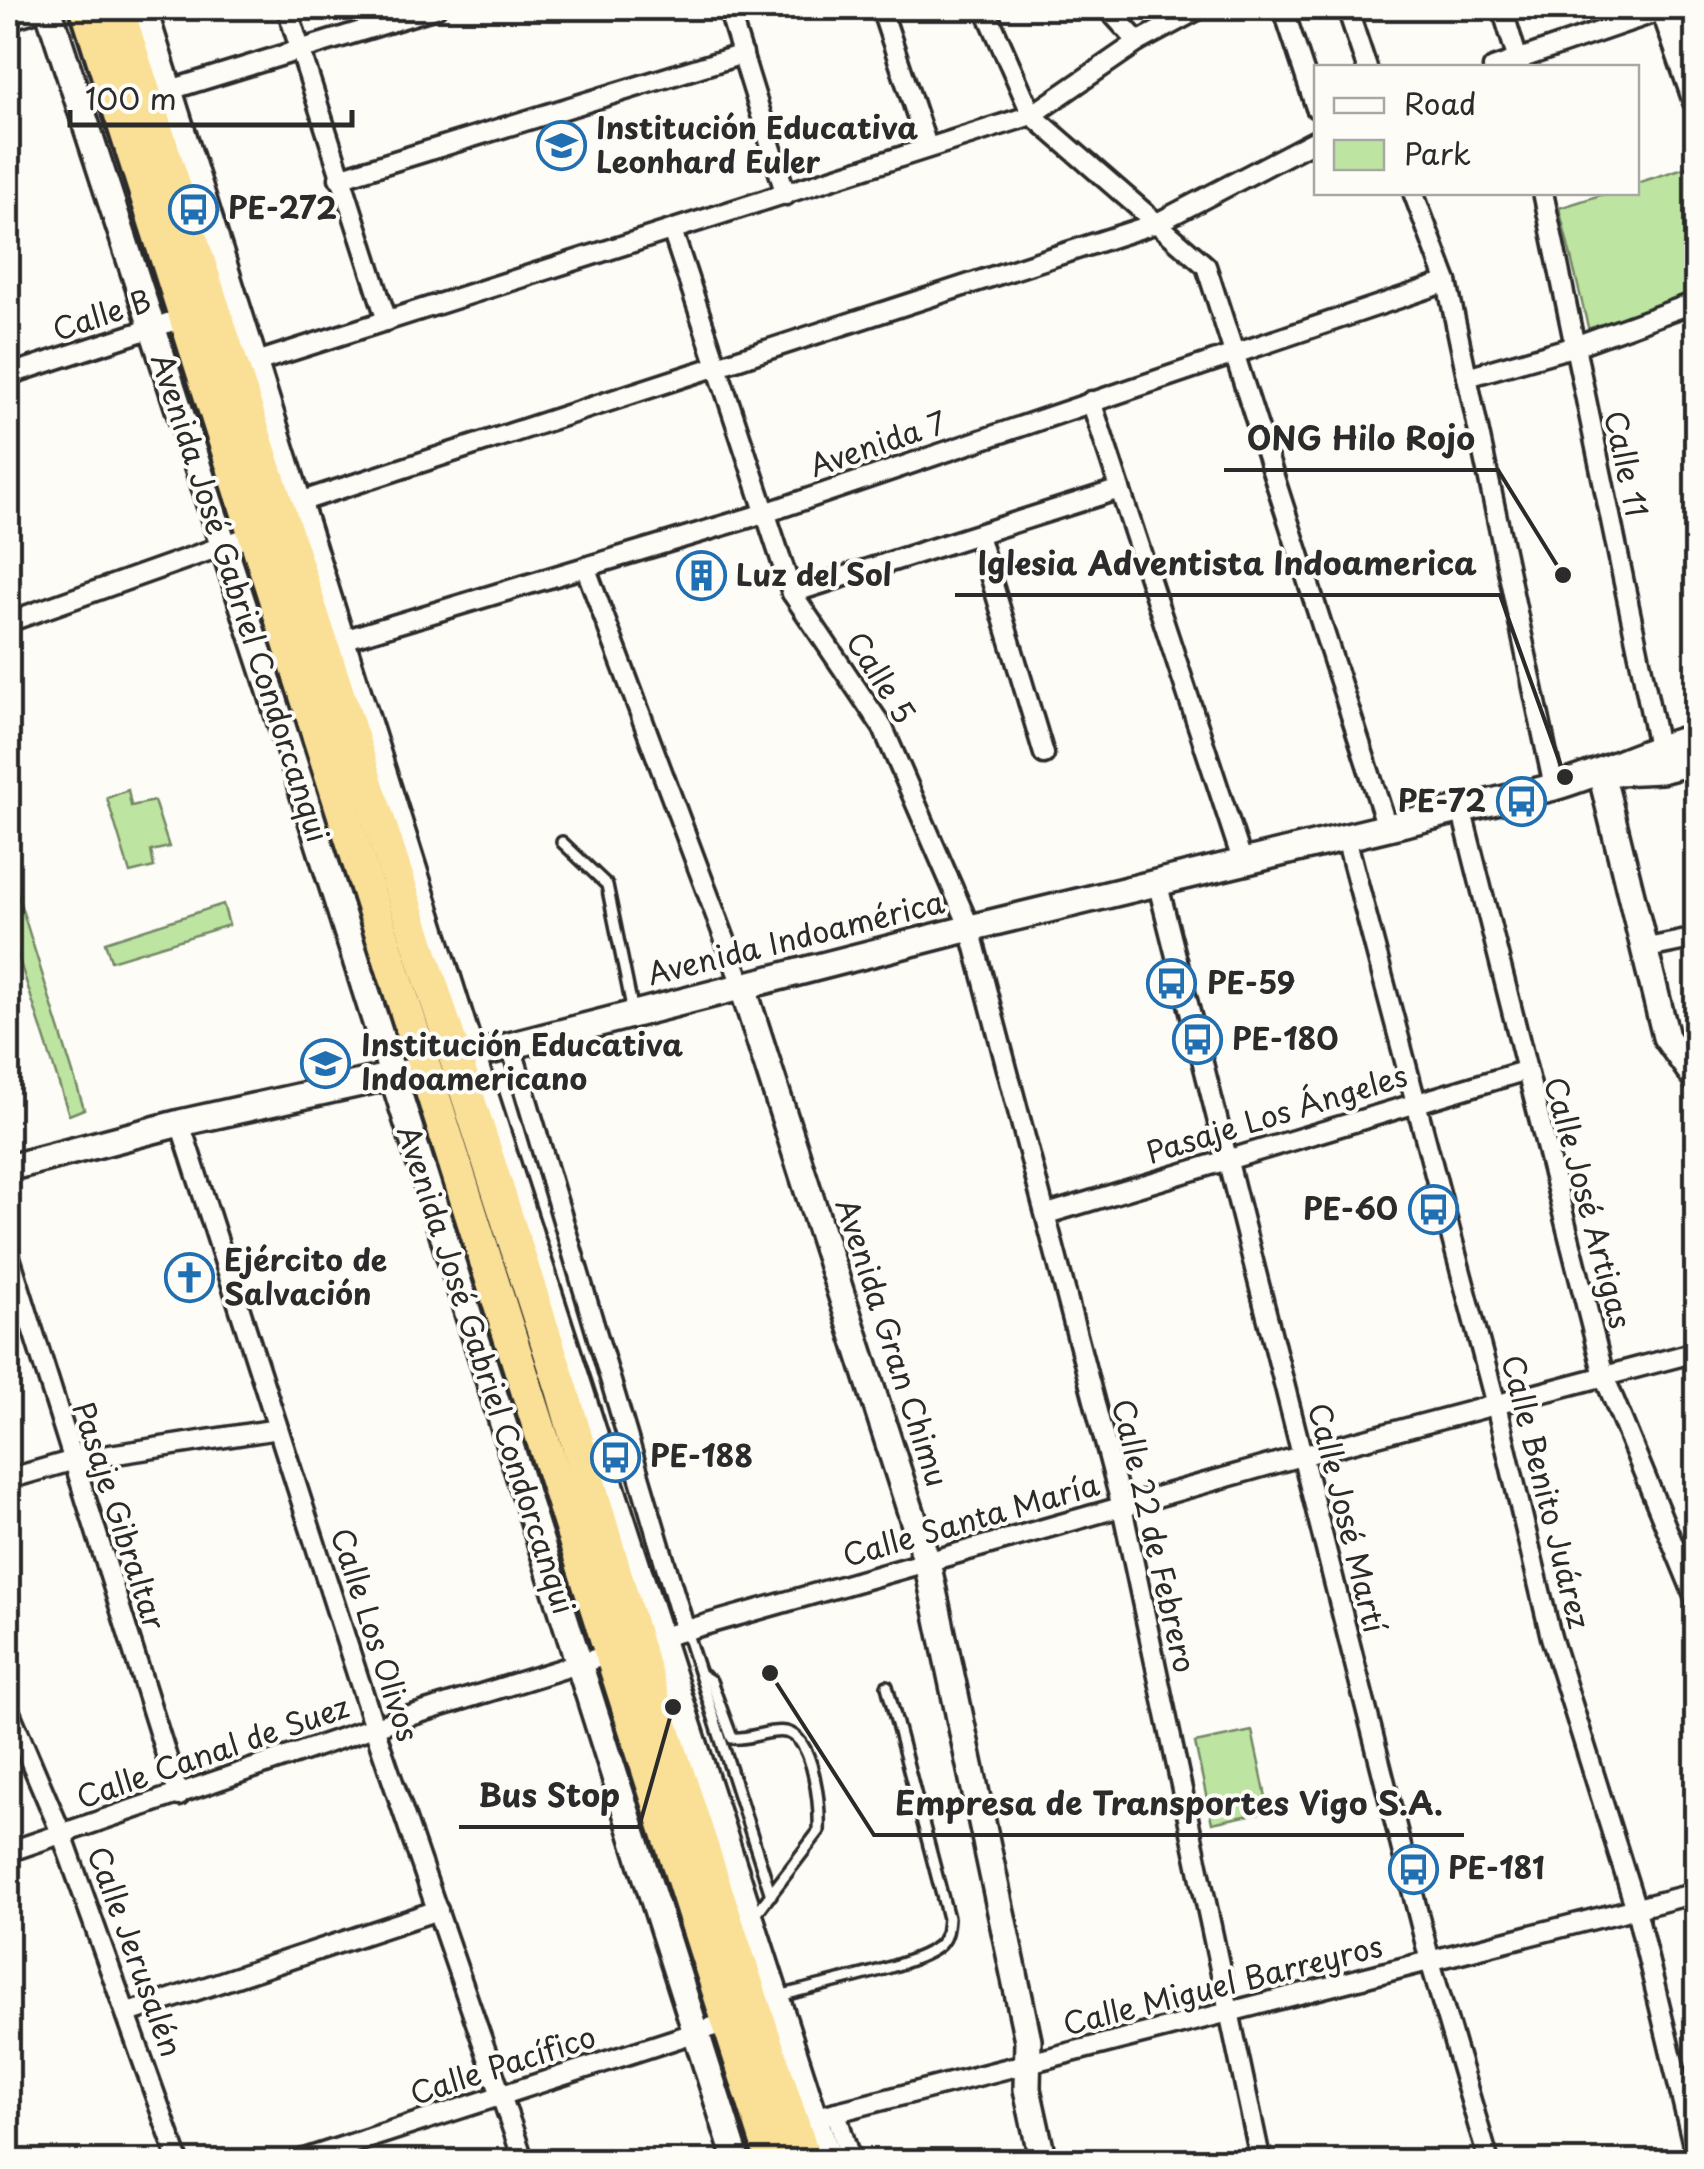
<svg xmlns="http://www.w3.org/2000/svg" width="1704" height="2169" font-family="'Playpen Sans',sans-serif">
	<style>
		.green { fill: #bde4a0; stroke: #748866; stroke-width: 2.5 }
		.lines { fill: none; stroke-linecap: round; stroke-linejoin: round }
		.lane-casing { stroke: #2b2b2b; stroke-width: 16 }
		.street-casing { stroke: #2b2b2b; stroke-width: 25 }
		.secondary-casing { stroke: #2b2b2b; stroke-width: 32 }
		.highway-casing { stroke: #2b2b2b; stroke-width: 40 }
		.lane { stroke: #fdfcf7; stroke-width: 9 }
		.street { stroke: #fdfcf7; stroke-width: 18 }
		.secondary { stroke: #fdfcf7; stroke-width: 25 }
		.highway { stroke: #fadf96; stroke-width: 32 }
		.labels { text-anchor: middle; stroke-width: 8; stroke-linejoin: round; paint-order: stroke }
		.poi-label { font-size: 30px; font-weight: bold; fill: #2b2b2b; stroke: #fdfcf7; text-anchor: start }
		.street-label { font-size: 30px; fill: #2b2b2b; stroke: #fdfcf7 }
		.leader { fill: none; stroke: #2b2b2b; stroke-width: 4 }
		.callout-dot { fill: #2b2b2b; stroke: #fdfcf7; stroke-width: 4 }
		.callout-label { font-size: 32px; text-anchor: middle; font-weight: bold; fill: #2b2b2b; stroke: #fdfcf7; stroke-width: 8; stroke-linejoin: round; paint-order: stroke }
	</style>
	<rect width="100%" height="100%" fill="#fdfcf7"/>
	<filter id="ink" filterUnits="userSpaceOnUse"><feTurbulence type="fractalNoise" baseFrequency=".01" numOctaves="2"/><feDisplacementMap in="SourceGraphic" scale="20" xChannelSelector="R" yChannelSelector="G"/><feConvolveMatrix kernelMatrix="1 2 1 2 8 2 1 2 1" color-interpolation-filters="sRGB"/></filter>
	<g filter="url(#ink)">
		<g class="green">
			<polygon points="1696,164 1696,290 1589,331 1559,208 1607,193 1636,192 1637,183"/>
			<polygon points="128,790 131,806 154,801 169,847 151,851 154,867 130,873 107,798"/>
			<polygon points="8,864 84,1109 69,1115 8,925"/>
			<polygon points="223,904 229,925 111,961 105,942"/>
			<polygon points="1252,1731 1269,1811 1212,1823 1195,1743"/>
		</g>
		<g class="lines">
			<defs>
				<g id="lane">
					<polyline points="562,842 607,885 633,1012"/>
					<polyline points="686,1631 771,1895"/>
					<path d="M700 1674 711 1681 732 1738C750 1740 768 1729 786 1732 815 1738 820 1808 819 1831L755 1915"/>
					<path d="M780 1996C817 1985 909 1968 937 1947 947 1939 947 1929 948 1918L887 1686"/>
				</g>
				<g id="street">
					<polyline points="287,8 387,321"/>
					<polyline points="728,8 786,195"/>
					<polyline points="881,8 927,146"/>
					<polyline points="985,8 1032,115 1206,266 1387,827"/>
					<polyline points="1107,8 1138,42"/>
					<polyline points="1283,8 1316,108"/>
					<polyline points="1347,8 1367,68"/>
					<polyline points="1502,8 1520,67"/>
					<polyline points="8,20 47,8"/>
					<polyline points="1493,68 1668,8"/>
					<polyline points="160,93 436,8"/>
					<polyline points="339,178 743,54"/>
					<polyline points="1413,192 1447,282 1554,787"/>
					<polyline points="1543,192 1658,747"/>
					<polyline points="672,230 792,593 883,728 970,928 1122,1507 1261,2162"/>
					<polyline points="247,365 1032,115 1138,42 1201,8"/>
					<polyline points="8,375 192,315"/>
					<polyline points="1467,377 1572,347 1696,302"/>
					<polyline points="1091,401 1243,863"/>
					<polyline points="287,506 1157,223 1316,140"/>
					<polyline points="978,535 1044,754"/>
					<polyline points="586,569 742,985"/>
					<polyline points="792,593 1120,489"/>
					<polyline points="8,622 259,533"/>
					<polyline points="333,643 765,513 1447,282"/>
					<polyline points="1461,808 1604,1376 1696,1600"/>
					<polyline points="1346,838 1496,1405 1551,1637 1636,1909 1696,2157"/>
					<polyline points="1158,885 1430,1961 1489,2162"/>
					<polyline points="1643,949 1696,938"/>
					<polyline points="511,1046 685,1630"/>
					<polyline points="180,1123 374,1727 524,2162"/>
					<polyline points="1047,1214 1524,1071"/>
					<polyline points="8,1251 179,1796"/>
					<polyline points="8,1479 71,1461 278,1429"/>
					<polyline points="651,1640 1301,1456 1696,1352"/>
					<polyline points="8,1708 62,1835 179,2162"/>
					<polyline points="8,1852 374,1727 617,1652"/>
					<polyline points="128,2013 438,1910"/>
					<polyline points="836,2112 851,2162"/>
					<polyline points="805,2120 1696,1893"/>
					<polyline points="295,2162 728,2022"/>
				</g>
				<g id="secondary">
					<polyline points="48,8 268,682 737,2162"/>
					<polyline points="143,8 472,1056 829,2162"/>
					<polyline points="1664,8 1696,100"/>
					<polyline points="1686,8 1696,39"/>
					<polyline points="1616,772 1661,770 1696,761"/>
					<polyline points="1601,773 1666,1037 1696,1079"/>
					<polyline points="742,985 927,1562 1028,2040 1027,2089 1043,2162"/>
					<path d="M459 1059 970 928 1554 787C1603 773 1647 749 1696 737"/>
					<polyline points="8,1168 180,1123 406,1073"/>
				</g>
				<g id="highway">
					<polyline points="87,8 773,2162"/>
					<polyline points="117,8 562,1389 636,1645 805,2162"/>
				</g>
			</defs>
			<use href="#lane" class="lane-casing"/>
			<use href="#street" class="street-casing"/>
			<use href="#secondary" class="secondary-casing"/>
			<use href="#highway" class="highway-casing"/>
			<use href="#lane" class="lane"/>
			<use href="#street" class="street"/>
			<use href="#secondary" class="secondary"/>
			<use href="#highway" class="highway"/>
		</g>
	</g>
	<defs>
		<symbol id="school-ring" viewBox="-11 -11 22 22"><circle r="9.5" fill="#fdfcf7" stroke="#1f6fb2" stroke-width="1.5"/><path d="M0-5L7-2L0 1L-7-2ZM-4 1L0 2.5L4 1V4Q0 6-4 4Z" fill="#1f6fb2"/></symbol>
		<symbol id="bus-ring" viewBox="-11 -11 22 22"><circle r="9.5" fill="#fdfcf7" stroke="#1f6fb2" stroke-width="1.5"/><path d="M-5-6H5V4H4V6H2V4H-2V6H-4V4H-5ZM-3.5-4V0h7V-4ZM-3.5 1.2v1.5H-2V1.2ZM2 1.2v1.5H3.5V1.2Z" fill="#1f6fb2"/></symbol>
		<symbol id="building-ring" viewBox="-11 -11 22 22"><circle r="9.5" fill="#fdfcf7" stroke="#1f6fb2" stroke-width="1.5"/><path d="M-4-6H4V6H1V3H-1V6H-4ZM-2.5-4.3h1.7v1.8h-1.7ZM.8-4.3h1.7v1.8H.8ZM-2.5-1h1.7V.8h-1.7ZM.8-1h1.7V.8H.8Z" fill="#1f6fb2"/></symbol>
		<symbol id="church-ring" viewBox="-11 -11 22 22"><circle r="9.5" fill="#fdfcf7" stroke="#1f6fb2" stroke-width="1.5"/><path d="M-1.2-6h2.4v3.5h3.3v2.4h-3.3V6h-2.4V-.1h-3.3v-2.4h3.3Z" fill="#1f6fb2"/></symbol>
	</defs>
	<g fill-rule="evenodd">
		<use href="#school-ring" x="534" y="118" width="55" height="55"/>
		<use href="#bus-ring" x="166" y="182" width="55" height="55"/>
		<use href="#building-ring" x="674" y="548" width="55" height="55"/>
		<use href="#bus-ring" x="1494" y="774" width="55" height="55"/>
		<use href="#bus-ring" x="1144" y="956" width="55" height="55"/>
		<use href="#bus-ring" x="1170" y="1012" width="55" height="55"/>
		<use href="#school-ring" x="298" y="1036" width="55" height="55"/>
		<use href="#bus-ring" x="1406" y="1182" width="55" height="55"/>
		<use href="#church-ring" x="162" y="1250" width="55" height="55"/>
		<use href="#bus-ring" x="588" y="1430" width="55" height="55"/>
		<use href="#bus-ring" x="1386" y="1842" width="55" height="55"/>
	</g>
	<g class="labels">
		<g class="poi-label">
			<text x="596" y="139">Institución Educativa<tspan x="596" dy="34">Leonhard Euler</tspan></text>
			<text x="228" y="219">PE-272</text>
			<text x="736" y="586">Luz del Sol</text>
			<text x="1486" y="812" text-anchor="end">PE-72</text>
			<text x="1207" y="994">PE-59</text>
			<text x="1232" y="1050">PE-180</text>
			<text x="361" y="1056">Institución Educativa<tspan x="361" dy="34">Indoamericano</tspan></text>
			<text x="1398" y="1220" text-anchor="end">PE-60</text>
			<text x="224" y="1271">Ejército de<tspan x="224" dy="34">Salvación</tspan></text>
			<text x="650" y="1467">PE-188</text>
			<text x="1448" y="1879">PE-181</text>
		</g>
		<g class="street-label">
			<text transform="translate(102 316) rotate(-18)" y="10">Calle B</text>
			<text transform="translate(878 445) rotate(-19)" y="10">Avenida 7</text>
			<text transform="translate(1625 464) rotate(78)" y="10">Calle 11</text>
			<text transform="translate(239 598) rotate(72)" y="10">Avenida José Gabriel Condorcanqui</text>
			<text transform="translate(880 678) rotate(58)" y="10">Calle 5</text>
			<text transform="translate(796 939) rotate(-14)" y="10">Avenida Indoamérica</text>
			<text transform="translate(1277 1115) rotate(-17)" y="10">Pasaje Los Ángeles</text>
			<text transform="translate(1587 1203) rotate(75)" y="10">Calle José Artigas</text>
			<text transform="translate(891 1343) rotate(72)" y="10">Avenida Gran Chimu</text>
			<text transform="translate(485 1370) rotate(72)" y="10">Avenida José Gabriel Condorcanqui</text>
			<text transform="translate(1545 1492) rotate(76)" y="10">Calle Benito Juárez</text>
			<text transform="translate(118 1516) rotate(72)" y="10">Pasaje Gibraltar</text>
			<text transform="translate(1346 1518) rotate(76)" y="10">Calle José Martí</text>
			<text transform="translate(971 1521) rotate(-16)" y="10">Calle Santa María</text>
			<text transform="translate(1153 1536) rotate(77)" y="10">Calle 22 de Febrero</text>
			<text transform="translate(374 1635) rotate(72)" y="10">Calle Los Olivos</text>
			<text transform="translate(213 1753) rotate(-19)" y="10">Calle Canal de Suez</text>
			<text transform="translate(134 1952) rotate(70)" y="10">Calle Jerusalén</text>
			<text transform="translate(1223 1986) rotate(-14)" y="10">Calle Miguel Barreyros</text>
			<text transform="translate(503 2066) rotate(-18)" y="10">Calle Pacífico</text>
		</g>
	</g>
	<path class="leader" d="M1563 575L1498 470H1224M1565 777L1500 595H955M673 1707L639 1827H459M770 1673L874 1835H1464"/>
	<g class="callout-dot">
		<circle cx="1563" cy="575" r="10"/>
		<circle cx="1565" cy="777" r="10"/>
		<circle cx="673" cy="1707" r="10"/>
		<circle cx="770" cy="1673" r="10"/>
	</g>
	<g class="callout-label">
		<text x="1361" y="450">ONG Hilo Rojo</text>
		<text x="1227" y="575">Iglesia Adventista Indoamerica</text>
		<text x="549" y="1807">Bus Stop</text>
		<text x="1169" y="1815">Empresa de Transportes Vigo S.A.</text>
	</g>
	<rect width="1704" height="2169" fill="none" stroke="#fdfcf7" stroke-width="40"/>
	<rect x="20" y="20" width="1664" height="2129" fill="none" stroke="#2b2b2b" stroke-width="4" filter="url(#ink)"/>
	<rect x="1314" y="65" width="325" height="130" fill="#fdfcf7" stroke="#a9a8a5" stroke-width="2.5"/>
	<rect x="1334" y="98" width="50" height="15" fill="#fdfcf7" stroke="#a9a8a5" stroke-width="2.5"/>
	<text x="1404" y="115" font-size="30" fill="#2b2b2b">Road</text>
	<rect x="1334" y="140" width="50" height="30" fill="#bde4a0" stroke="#a9a8a5" stroke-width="2.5"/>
	<text x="1404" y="165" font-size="30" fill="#2b2b2b">Park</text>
	<path d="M70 110v15h282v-15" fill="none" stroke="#2b2b2b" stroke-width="5"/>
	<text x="85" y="110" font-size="30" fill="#2b2b2b" stroke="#fdfcf7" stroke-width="8" paint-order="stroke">100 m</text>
</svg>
